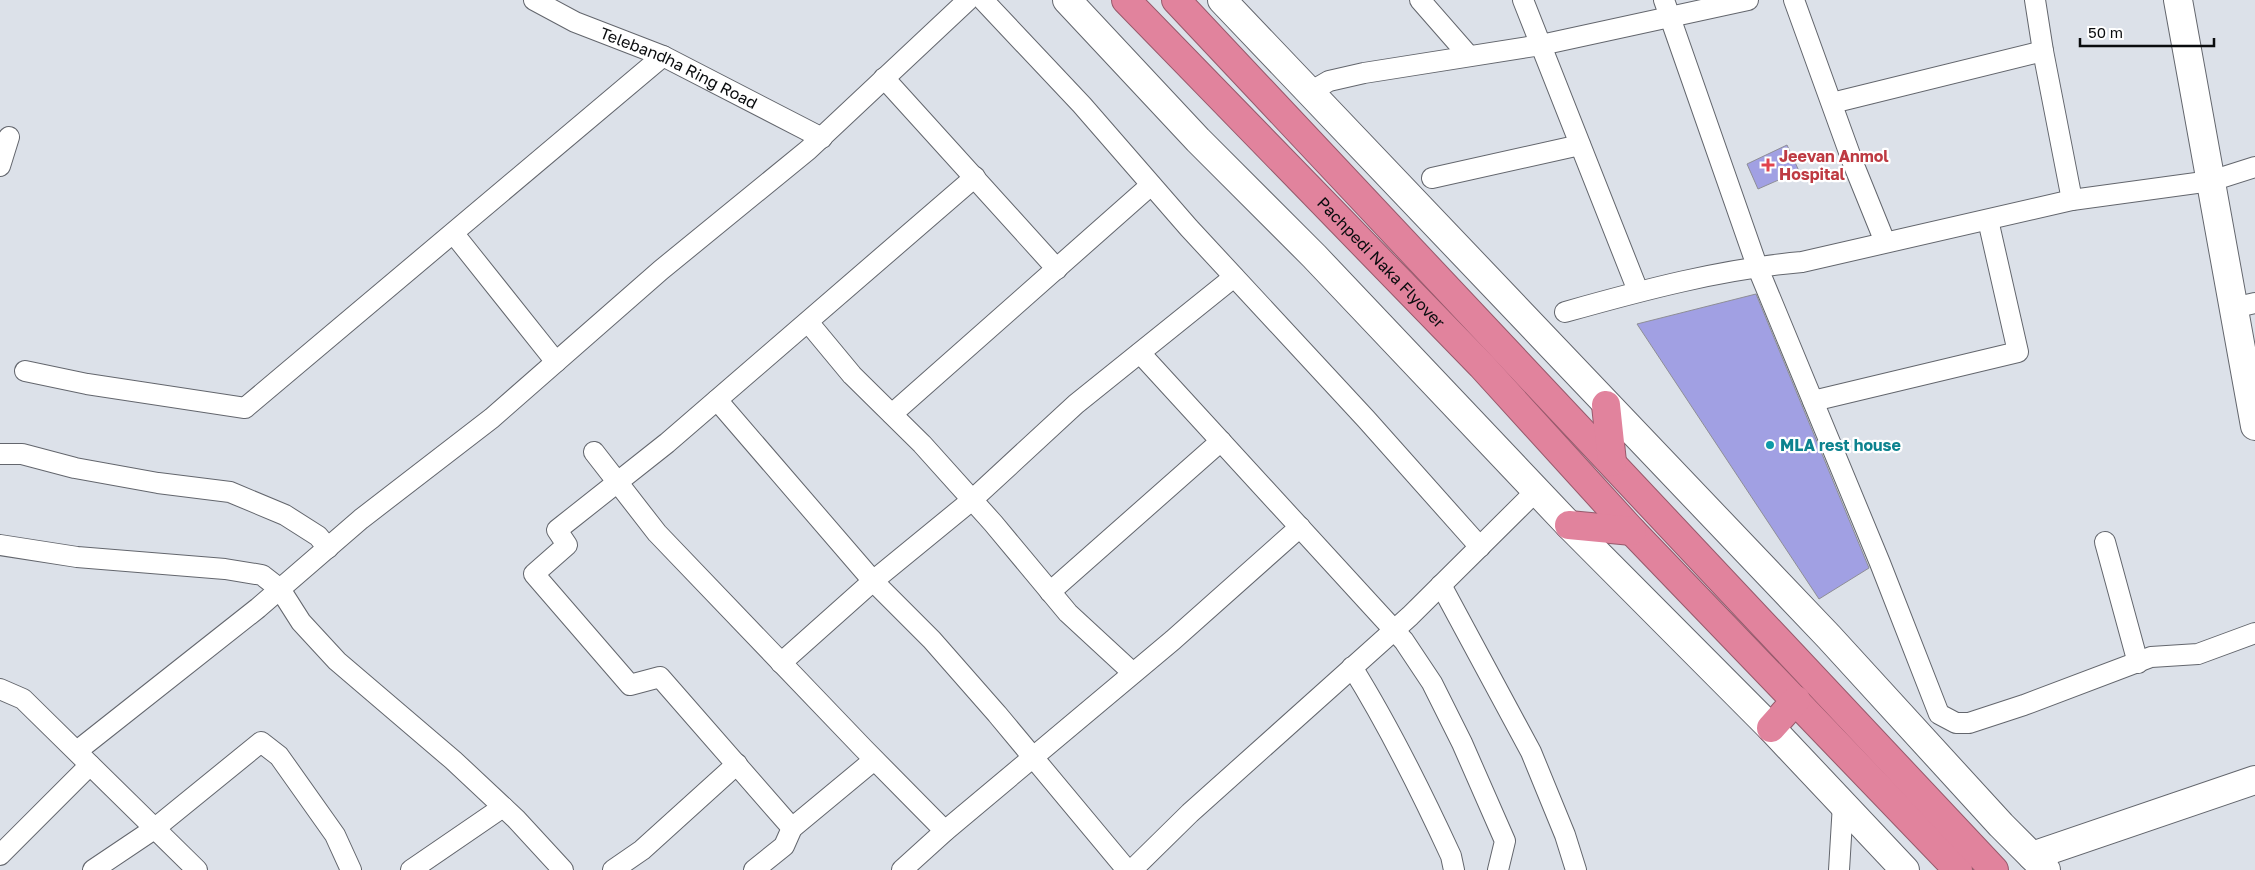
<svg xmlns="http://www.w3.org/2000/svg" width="2255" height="870" font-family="'Golos Text',sans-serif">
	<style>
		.building { fill: #a1a0e3; stroke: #8e8e96 }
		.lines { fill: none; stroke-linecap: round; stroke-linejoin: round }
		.street-casing { stroke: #63666d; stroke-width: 22 }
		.secondary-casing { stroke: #63666d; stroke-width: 30 }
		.highway-casing { stroke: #96596b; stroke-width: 30 }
		.street { stroke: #fff; stroke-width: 20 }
		.secondary { stroke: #fff; stroke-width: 28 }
		.highway { stroke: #e1839d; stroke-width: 28 }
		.health-dot { fill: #e0444e; stroke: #fff; stroke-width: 2 }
		.culture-dot { fill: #0f9aa8; stroke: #fff; stroke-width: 2 }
		.labels { text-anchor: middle; stroke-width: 4.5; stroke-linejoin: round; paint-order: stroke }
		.street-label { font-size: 16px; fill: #0a0c0e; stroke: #fff }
		.health-label { font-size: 16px; font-weight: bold; fill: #be3a42; stroke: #fff; text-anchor: start }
		.culture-label { font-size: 16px; font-weight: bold; fill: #0d838f; stroke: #fff; text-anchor: start }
	</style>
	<rect width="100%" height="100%" fill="#dce1e9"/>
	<g class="building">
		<polygon points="1787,145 1799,171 1758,189 1747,164"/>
		<polygon points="1756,294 1869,568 1819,599 1637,324"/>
	</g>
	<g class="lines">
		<defs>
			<g id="street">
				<path id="s1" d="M534 0 575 22 663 56 822 138"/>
				<polyline points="983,0 1082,105 1189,228 1366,419 1480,547"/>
				<polyline points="1420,0 1469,56"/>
				<polyline points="1523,0 1638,291"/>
				<polyline points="1664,0 1757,266 1880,563 1939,714 1956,723 1969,723 2024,705 2151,657 2198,654 2255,633"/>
				<polyline points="1794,0 1853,163 1885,242"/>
				<polyline points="2035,0 2043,51 2072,200"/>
				<polyline points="884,78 1057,269"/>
				<polyline points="1310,92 1329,81 1364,73 1541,45 1748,0"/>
				<polyline points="1832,103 2043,51"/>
				<polyline points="0,166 9,137"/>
				<polyline points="1432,178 1580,145"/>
				<polyline points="454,234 556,362"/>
				<polyline points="2233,308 2255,303"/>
				<path d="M1565 312C1643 290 1722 269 1802 262L2072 200 2211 181 2255 167"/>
				<polyline points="808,322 852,375 922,444 993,523 1068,613 1133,673"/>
				<polyline points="1140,353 1404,641 1432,683 1462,743 1505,841 1498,870"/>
				<polyline points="25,371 87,384 245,408 663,56"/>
				<polyline points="717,400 873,581 932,640 997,714 1127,870"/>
				<polyline points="1813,401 2018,352 1988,220"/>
				<polyline points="892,414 1151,185"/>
				<polyline points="594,452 657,533 864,749 945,831"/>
				<polyline points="0,454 22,454 75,468 158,483 230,492 285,515 318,536 328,548"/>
				<polyline points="2105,542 2138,663"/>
				<polyline points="0,545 77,557 225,569 262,575 280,589 301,622 337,661 453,760 516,819 563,870"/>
				<polyline points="1441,585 1531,752 1565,835 1576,870"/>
				<polyline points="1050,592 1221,441"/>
				<polyline points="781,663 873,581 972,500 1076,404 1234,277"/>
				<path d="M1352 667C1390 728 1421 791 1451 856L1454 870"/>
				<polyline points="0,689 23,699 197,870"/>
				<polyline points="77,751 258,608 361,519 492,418 661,270 808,150 968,0"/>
				<polyline points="792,828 660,677 630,685 534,574 567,545 557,530 667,443 975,177"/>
				<polyline points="0,855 90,765"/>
				<polyline points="93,870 154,829 261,742 279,756 335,835 351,870"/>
				<polyline points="411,870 503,807"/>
				<polyline points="613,870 642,850 737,764"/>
				<polyline points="754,870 784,846 792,828 874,760"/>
				<polyline points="902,870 945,831 1173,640 1300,527"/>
				<polyline points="1132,870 1190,813 1410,616 1536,491"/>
				<polyline points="1839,870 1843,804"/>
			</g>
			<g id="secondary">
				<polyline points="1067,0 1198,140 1314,256 1569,525 1771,728 1905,870"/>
				<polyline points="1222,0 1829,637 2001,825 2046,870"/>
				<polyline points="2178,0 2255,426"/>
				<polyline points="2032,856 2255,780"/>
			</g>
			<g id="highway">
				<path id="s2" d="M1126 0 1482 366 1632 531 1958 870"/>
				<polyline points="1176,0 1994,870"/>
				<polyline points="1606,405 1612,462"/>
				<polyline points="1569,525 1632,531"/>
				<polyline points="1771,728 1796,700"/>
			</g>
		</defs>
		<use href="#street" class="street-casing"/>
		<use href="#secondary" class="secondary-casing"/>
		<use href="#highway" class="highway-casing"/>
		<use href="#street" class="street"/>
		<use href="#secondary" class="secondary"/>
		<use href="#highway" class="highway"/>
	</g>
	<path class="health-dot" d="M1765.5 157.5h5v5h5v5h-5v5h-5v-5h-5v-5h5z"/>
	<circle class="culture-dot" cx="1770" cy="445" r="5"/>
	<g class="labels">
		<g class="street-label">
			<text dy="6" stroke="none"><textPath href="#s1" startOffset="160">Telebandha Ring Road</textPath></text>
			<text dy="6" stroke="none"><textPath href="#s2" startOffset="366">Pachpedi Naka Flyover</textPath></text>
		</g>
		<g class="health-label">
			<text x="1779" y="162">Jeevan Anmol<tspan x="1779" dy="18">Hospital</tspan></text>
		</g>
		<g class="culture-label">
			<text x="1780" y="451">MLA rest house</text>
		</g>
	</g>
	<path d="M2080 38v8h134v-8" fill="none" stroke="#0a0c0e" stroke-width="2.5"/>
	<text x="2088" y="38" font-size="15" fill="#0a0c0e" stroke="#ffffff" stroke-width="4" paint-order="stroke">50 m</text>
</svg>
